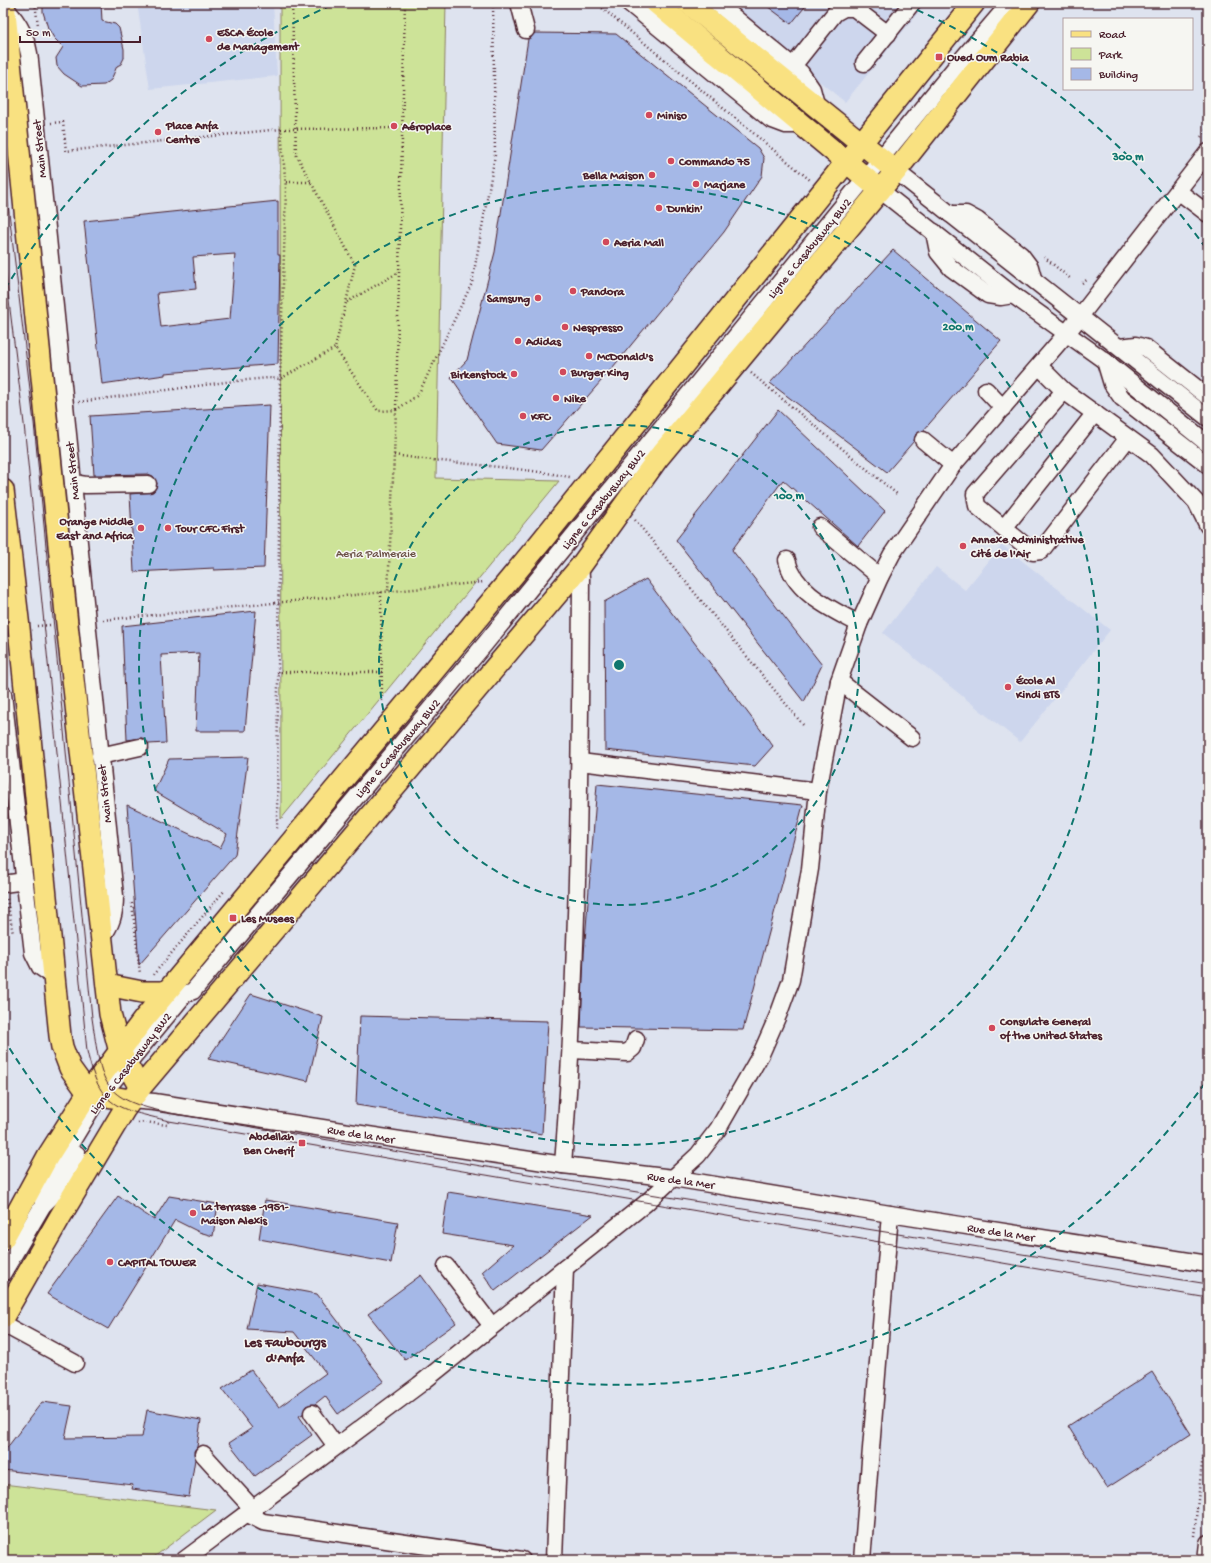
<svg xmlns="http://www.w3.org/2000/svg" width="1211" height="1563" font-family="'Gochi Hand',sans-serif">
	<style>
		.built { fill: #cdd6ed }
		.green { fill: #cde398; stroke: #8c8162 }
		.building { fill: #a5b8e7; stroke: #4a1f2b; fill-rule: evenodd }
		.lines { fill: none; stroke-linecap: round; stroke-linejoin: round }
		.minor-casing { stroke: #4a1f2b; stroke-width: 19 }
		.major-casing { stroke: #4a1f2b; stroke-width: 24 }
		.path { stroke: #4a1f2b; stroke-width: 2.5; stroke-dasharray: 1 3; stroke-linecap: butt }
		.minor { stroke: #f6f6f2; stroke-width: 16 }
		.major { stroke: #f9e181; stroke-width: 21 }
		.tram { stroke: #4a1f2b; stroke-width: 1 }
		.ring { fill: none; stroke: #0f766e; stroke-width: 2; stroke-dasharray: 7 5 }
		.poi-dot { fill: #d1495b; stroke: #f6f6f2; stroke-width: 1.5 }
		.labels { text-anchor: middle; stroke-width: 3; stroke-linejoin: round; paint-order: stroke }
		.poi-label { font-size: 12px; font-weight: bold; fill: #4a1f2b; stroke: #f6f6f2; text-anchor: start }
		.street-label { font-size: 12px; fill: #4a1f2b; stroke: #f6f6f2 }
		.park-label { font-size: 12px; fill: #6b5046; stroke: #f6f6f2 }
		.quarter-label { font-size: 14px; font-weight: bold; fill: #4a1f2b; stroke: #f6f6f2 }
		.centre { fill: #0f766e; stroke: #f6f6f2; stroke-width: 2 }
		.ring-label { font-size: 12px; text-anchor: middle; font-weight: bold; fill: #0f766e; stroke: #f6f6f2; stroke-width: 3; stroke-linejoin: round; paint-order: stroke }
	</style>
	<rect width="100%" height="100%" fill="#dee3ef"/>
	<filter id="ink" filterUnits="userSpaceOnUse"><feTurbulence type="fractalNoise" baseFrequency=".025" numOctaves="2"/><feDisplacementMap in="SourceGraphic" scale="8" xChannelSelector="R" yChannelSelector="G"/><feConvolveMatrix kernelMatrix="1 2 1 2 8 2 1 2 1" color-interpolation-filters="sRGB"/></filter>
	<g filter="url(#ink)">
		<g class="built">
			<polygon points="137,3 273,3 277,76 150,89"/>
			<polygon points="722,3 926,3 845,102"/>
			<polygon points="1002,545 1110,630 1020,742 883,633 936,567 965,590"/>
		</g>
		<g class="green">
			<polygon points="280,3 446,3 436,478 559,481 281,819"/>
			<polygon points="3,1484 216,1510 150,1560 3,1560"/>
		</g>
		<g class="building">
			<polygon points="43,3 101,3 102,21 115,24 119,28 124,49 124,58 121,64 117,66 111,80 104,85 82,86 64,74 57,66 56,58 63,47 54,38 48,28 43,12"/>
			<polygon points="763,3 808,3 791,24"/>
			<polygon points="535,33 616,34 758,148 764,158 762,176 724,232 608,373 541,450 497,444 451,377 467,360 495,252 528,39"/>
			<path d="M278 201V255H280L278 364 165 373V375L102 384 84 221ZM235 254 230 319 161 327 157 293 196 289 193 257Z"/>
			<polygon points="893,250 1001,341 923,431 916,434 914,441 887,472 770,383"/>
			<polygon points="270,405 264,568 214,570 214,568 134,572 130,494 153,492 156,488 157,483 153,476 148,474 94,475 90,416"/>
			<polygon points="778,410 885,511 858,546 783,480 732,550 822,665 804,702 676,540"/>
			<polygon points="646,579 773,746 755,766 605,750 604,602"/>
			<polygon points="256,611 245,731 196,731 199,653 161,655 166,743 149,744 142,738 127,740 122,626"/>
			<polygon points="248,757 235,855 139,965 127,805 220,848 227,834 154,791 169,759"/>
			<polygon points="597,784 803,805 743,1030 581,1027 584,954"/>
			<polygon points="251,994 323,1017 308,1081 208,1059"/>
			<polygon points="360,1016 548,1021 542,1134 356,1105"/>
			<polygon points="448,1192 593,1215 495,1291 482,1272 513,1245 442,1234"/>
			<polygon points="118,1196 154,1220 169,1196 218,1204 213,1236 199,1232 175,1220 108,1329 47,1294"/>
			<polygon points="265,1200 398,1222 391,1263 259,1239"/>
			<polygon points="421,1275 456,1323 405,1360 368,1314"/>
			<polygon points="257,1283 317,1294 384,1381 338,1414 325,1396 315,1404 306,1406 303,1414 299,1416 312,1435 255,1476 229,1443 252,1428 222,1389 251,1370 279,1407 326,1373 294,1332 247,1329"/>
			<polygon points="1152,1372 1191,1434 1107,1488 1068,1426"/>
			<polygon points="42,1402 72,1406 65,1438 142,1437 147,1410 201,1420 197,1447 194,1451 195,1459 189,1497 132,1489 133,1485 3,1470 3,1453"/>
		</g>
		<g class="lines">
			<defs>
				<g id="minor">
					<polyline points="519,3 526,30"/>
					<polyline points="629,3 770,119 786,125 802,125"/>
					<polyline points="717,3 801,73 812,89 817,108"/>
					<path d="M5 8C20 23 28 39 30 61L115 896C115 913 112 925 101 938"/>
					<polyline points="864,63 912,3"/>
					<polyline points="793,66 835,13 844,8 854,8 888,34"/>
					<polyline points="896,171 1208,418"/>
					<polyline points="880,190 1013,295 1105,361 1208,444"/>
					<polyline points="1178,191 1208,214"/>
					<polyline points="950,214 966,214 977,220 1021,255 1030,267 1033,278"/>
					<polyline points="934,232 938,252 951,268 988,295 1001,297 1013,295"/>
					<polyline points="1120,347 1136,345 1146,348 1208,397"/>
					<polyline points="1105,361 1112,384 1122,398 1208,465"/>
					<polyline points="1039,366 1064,391 975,494 977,506 1033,552 1041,551 1128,438"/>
					<polyline points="986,390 1003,408"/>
					<polyline points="1064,391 1152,455 1196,502 1208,526"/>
					<polyline points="923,440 953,465"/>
					<polyline points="73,483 86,485 148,484"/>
					<polyline points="820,527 880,577"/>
					<polyline points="1004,528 1095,413"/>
					<path d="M787 560C794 593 832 609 859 624"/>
					<polyline points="839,681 912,738"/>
					<polyline points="3,694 33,953 40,967 53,976"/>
					<polyline points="100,756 140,747"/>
					<polyline points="580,762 818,791"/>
					<polyline points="3,884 25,881"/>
					<polyline points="572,1050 627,1053 633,1048 636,1039"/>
					<polyline points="130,1100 154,1102 563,1165 673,1178 890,1214 1208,1264"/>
					<path d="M563 1165C578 970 580 773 581 577L580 567"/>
					<polyline points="43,1205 43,1189 95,1103 185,994 193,991 484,645 963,58 1010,3"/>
					<polyline points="446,1266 492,1326"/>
					<polyline points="3,1273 43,1205 54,1194 77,1154"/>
					<polyline points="3,1324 75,1363"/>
					<polyline points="312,1413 336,1446"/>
					<polyline points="203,1454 252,1508"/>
					<polyline points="246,1513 263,1522 522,1560"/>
					<polyline points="184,1560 419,1385 565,1268 646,1203 673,1178 698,1155 718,1129 761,1054 779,1013 791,980 810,869 818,791 839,681 859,624 880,577 892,554 953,465 1067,333 1208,152"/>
					<polyline points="554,1560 565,1268"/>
					<polyline points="862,1560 890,1214"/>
					<polyline points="1206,1560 1208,1543"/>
				</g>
				<g id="major">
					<polyline points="4,3 67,624 110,1014 120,1052 140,1088"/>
					<polyline points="656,3 880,190"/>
					<polyline points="688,3 896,171"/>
					<polyline points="3,490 19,628 60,1036 62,1047 70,1068 88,1093 130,1100"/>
					<polyline points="107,985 142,992 166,992"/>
					<polyline points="3,1239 48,1156 88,1093 144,1019 540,543 974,3"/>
					<polyline points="3,1317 60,1217 124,1110 140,1088 580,567 658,458 896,171 1029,3"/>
				</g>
			</defs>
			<use href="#minor" class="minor-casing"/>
			<use href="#major" class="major-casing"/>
			<g class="path">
				<polyline points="35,3 38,25"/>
				<polyline points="292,3 296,154 355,265 335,348 378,411 396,410 388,591"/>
				<polyline points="596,3 810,180"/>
				<polyline points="292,6 336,3"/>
				<polyline points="51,123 63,122 66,151 281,129 286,189 280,379 277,831"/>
				<polyline points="281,129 401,128"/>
				<polyline points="1201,137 1208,128"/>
				<polyline points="286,182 311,182"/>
				<polyline points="1044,257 1071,279"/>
				<polyline points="1082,283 1087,280"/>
				<polyline points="347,302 399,272"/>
				<polyline points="751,373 898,495"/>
				<polyline points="79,402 226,382 268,378 280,379 335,348"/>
				<polyline points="396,409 405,3"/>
				<polyline points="396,410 418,395 472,283 495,155 493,3"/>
				<path d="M394 455C453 464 512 466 570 477"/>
				<polyline points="635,520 804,726"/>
				<polyline points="381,592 382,704"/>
				<polyline points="103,620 484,582"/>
				<polyline points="37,626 50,625"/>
				<polyline points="277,672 382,672"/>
				<polyline points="7,899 13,934"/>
				<polyline points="132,903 140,974"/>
				<polyline points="153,975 225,890"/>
				<polyline points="138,1123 145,1122 167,1125 169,1119"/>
				<polyline points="1194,1536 1208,1409"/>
			</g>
			<use href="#minor" class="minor"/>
			<use href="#major" class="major"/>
			<g class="tram">
				<path d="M3 162 34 423 92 1018C102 1084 100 1099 170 1113L569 1181 1208 1284"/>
				<path d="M3 252 24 424 87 1051C100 1109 117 1108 169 1121L1208 1298"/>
			</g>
		</g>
	</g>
	<g class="ring">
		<circle cx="619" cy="665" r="240"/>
		<circle cx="619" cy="665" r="480"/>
		<path d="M1205 1083A720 720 0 0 1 5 1041M5 289A720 720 0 0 1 332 5M906 5A720 720 0 0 1 1205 247"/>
	</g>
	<g class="poi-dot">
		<circle cx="209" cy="39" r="4"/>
		<rect x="935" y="53" width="8" height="8" rx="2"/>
		<circle cx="649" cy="115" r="4"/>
		<circle cx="394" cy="126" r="4"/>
		<circle cx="158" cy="132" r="4"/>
		<circle cx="671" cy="161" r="4"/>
		<circle cx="652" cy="175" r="4"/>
		<circle cx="696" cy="184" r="4"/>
		<circle cx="659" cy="208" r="4"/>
		<circle cx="606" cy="242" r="4"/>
		<circle cx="573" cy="291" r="4"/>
		<circle cx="538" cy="298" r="4"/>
		<circle cx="565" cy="327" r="4"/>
		<circle cx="518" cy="341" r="4"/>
		<circle cx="589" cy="356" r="4"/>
		<circle cx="563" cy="372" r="4"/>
		<circle cx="514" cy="374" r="4"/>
		<circle cx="556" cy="398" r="4"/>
		<circle cx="523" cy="416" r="4"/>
		<circle cx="141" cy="528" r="4"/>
		<circle cx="168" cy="528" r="4"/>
		<circle cx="963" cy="546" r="4"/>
		<circle cx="1008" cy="687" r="4"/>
		<rect x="229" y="914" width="8" height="8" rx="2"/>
		<circle cx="992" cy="1028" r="4"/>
		<rect x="298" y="1139" width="8" height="8" rx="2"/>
		<circle cx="193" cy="1213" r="4"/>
		<circle cx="110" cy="1262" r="4"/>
	</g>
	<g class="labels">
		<g class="poi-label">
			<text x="217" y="36">ESCA École<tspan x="217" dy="14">de Management</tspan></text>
			<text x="947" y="61">Oued Oum Rabia</text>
			<text x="657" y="119">Miniso</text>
			<text x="166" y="129">Place Anfa<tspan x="166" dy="14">Centre</tspan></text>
			<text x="402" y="130">Aéroplace</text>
			<text x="679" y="165">Commando 75</text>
			<text x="644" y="179" text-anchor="end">Bella Maison</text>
			<text x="704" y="188">Marjane</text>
			<text x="667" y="212">Dunkin'</text>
			<text x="614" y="246">Aeria Mall</text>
			<text x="581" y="295">Pandora</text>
			<text x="530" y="302" text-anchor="end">Samsung</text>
			<text x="573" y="331">Nespresso</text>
			<text x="526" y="345">Adidas</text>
			<text x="597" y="360">McDonald's</text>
			<text x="571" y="376">Burger King</text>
			<text x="506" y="378" text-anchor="end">Birkenstock</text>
			<text x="564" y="402">Nike</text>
			<text x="531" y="420">KFC</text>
			<text x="133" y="525" text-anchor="end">Orange Middle<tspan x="133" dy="14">East and Africa</tspan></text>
			<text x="176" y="532">Tour CFC First</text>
			<text x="971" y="543">Annexe Administrative<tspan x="971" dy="14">Cité de l'Air</tspan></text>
			<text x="1016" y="684">École Al<tspan x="1016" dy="14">Kindi BTS</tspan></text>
			<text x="241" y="922">Les Musees</text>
			<text x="1000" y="1025">Consulate General<tspan x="1000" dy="14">of the United States</tspan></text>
			<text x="294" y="1140" text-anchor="end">Abdellah<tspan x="294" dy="14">Ben Cherif</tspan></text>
			<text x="201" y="1210">La terrasse -1951-<tspan x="201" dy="14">Maison Alexis</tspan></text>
			<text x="118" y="1266">CAPITAL TOWER</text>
		</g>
		<g class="street-label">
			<text transform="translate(39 149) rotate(-96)" y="4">Main Street</text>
			<text transform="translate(809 248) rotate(-51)" y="4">Ligne 6 Casabusway BW2</text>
			<text transform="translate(72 471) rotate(-96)" y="4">Main Street</text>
			<text transform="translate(603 499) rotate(-51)" y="4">Ligne 6 Casabusway BW2</text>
			<text transform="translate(397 748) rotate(-50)" y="4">Ligne 6 Casabusway BW2</text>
			<text transform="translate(104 794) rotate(-96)" y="4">Main Street</text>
			<text transform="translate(130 1063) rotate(-52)" y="4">Ligne 6 Casabusway BW2</text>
			<text transform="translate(361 1134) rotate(9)" y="4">Rue de la Mer</text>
			<text transform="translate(681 1180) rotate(8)" y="4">Rue de la Mer</text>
			<text transform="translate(1001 1232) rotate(9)" y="4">Rue de la Mer</text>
		</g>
		<g class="park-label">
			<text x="376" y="557">Aeria Palmeraie</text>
		</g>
		<g class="quarter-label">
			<text x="285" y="1346">Les Faubourgs<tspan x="285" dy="16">d'Anfa</tspan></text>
		</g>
	</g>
	<circle cx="619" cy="665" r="6" class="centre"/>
	<g class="ring-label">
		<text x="1128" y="160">300 m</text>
		<text x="958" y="330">200 m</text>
		<text x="789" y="499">100 m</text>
	</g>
	<rect width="1211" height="1563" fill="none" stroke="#f6f6f2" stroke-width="16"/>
	<rect x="8" y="8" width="1195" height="1547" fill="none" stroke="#4a1f2b" stroke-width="1.5" filter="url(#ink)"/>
	<rect x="1063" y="18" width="130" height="72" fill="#f6f6f2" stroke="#b1a0a2"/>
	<rect x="1071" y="31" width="20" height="6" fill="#f9e181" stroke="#b1a0a2"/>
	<text x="1099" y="38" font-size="12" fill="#4a1f2b">Road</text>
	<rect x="1071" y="48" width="20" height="12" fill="#cde398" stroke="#b1a0a2"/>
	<text x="1099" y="58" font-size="12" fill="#4a1f2b">Park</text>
	<rect x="1071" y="68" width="20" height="12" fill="#a5b8e7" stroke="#b1a0a2"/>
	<text x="1099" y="78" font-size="12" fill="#4a1f2b">Building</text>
	<path d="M20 36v6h120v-6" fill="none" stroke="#4a1f2b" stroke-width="2"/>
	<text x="26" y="36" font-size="12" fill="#4a1f2b" stroke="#f6f6f2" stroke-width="3" paint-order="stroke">50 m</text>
</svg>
